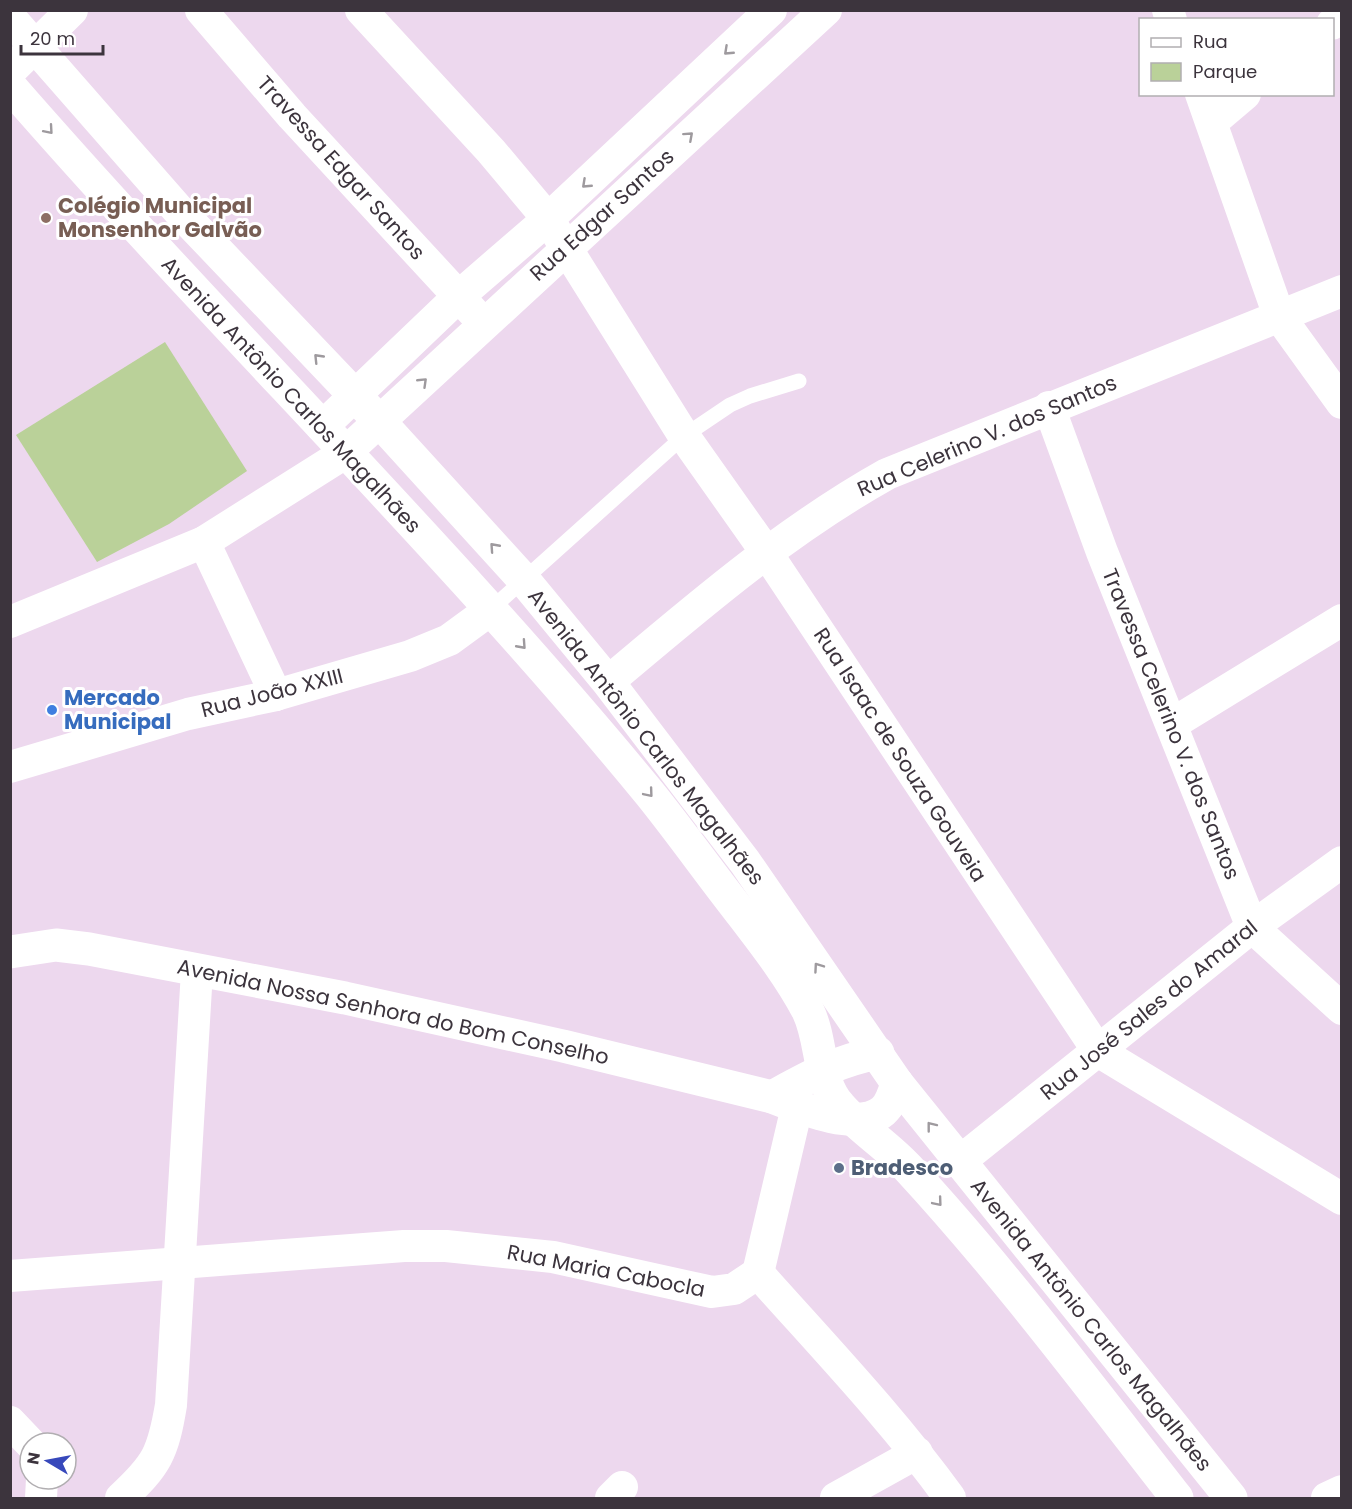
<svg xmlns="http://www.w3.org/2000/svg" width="1352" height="1509" font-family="Poppins,sans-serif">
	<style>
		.green { fill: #bad199 }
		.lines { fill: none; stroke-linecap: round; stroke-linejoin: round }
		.service { stroke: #fff; stroke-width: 15 }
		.minor { stroke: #fff; stroke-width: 32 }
		.secondary { stroke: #fff; stroke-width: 33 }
		.oneway { stroke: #9e9a9e }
		.education-dot { fill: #8d6e63; stroke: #fff; stroke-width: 2 }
		.shop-dot { fill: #3f7fe0; stroke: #fff; stroke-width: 2 }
		.service-dot { fill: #5c6f8a; stroke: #fff; stroke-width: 2 }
		.labels { text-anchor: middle; stroke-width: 6; stroke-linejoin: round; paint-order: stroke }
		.street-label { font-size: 21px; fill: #3c343d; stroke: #fff }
		.education-label { font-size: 21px; font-weight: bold; fill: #785e54; stroke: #fff; text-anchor: start }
		.shop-label { font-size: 21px; font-weight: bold; fill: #366cbe; stroke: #fff; text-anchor: start }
		.service-label { font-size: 21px; font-weight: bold; fill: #4e5e75; stroke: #fff; text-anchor: start }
	</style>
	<rect width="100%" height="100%" fill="#edd8ee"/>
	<polygon class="green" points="165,342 247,471 169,524 97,562 16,435"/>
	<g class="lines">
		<polyline class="service" points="490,610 684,436 730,405 750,396 799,381"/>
		<g class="minor">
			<polyline points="201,10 292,116 473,312"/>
			<polyline points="361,10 491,151 548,219 684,436 766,552 1098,1051 1342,1199"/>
			<polyline points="1168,10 1171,20"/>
			<polyline points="1332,24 1342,17"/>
			<polyline points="10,71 72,10"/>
			<polyline points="1201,94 1279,316 1342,403"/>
			<polyline points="1212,122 1245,94"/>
			<polyline points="1049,407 1102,552 1252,927 1342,1009"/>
			<polyline points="322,427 459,296 548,219 771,10"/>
			<polyline points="204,542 276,695"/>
			<polyline points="10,622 204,542 345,453 826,10"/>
			<path d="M608 682C697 607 785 531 887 474L1342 291"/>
			<polyline points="1172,724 1342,620"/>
			<polyline points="10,767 188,714 276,695 410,656 449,640 490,610"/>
			<polyline points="959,1162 1252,927 1342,862"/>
			<path d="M758 1273C824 1347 892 1418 950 1498"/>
			<polyline points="758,1273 797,1107 794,1086"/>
			<polyline points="10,1276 404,1246 446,1246 553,1257 712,1292 734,1289 758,1273"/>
			<polyline points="10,1422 30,1443"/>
			<polyline points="41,1498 42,1479"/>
			<path d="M121 1498C157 1465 163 1453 171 1405L197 971"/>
			<polyline points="611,1498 622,1487"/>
			<polyline points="836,1498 917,1453"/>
			<polyline points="1327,1498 1342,1491"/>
		</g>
		<g class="secondary">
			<polyline points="10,18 180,212 381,423 524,580 608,682 745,862 897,1083 1231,1498"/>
			<path d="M10 86C219 326 448 548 650 794 679 830 706 868 734 904 760 938 788 973 808 1011 823 1042 817 1081 840 1106 860 1129 887 1145 908 1168 1004 1272 1090 1387 1177 1498"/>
			<path d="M10 952 56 945 89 949 345 998 563 1046 772 1097C800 1108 858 1132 883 1111 891 1104 894 1093 897 1083"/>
			<path d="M772 1097C809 1077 836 1061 878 1053"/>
		</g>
	</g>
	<defs><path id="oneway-chevron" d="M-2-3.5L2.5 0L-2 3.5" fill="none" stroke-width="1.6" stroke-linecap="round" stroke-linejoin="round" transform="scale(1.5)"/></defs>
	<g class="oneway">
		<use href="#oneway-chevron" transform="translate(728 51) rotate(137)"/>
		<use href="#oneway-chevron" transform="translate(49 130) rotate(49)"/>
		<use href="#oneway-chevron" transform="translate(689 136) rotate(-42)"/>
		<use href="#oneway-chevron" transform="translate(586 184) rotate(137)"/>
		<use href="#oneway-chevron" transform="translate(318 358) rotate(-134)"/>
		<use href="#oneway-chevron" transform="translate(423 382) rotate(-44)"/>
		<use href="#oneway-chevron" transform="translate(494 547) rotate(-132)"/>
		<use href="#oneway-chevron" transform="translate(522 645) rotate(48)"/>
		<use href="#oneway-chevron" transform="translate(649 793) rotate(50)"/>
		<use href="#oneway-chevron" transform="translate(818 967) rotate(-125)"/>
		<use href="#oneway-chevron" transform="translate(931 1126) rotate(-128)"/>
		<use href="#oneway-chevron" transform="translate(938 1202) rotate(50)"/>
	</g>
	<circle class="education-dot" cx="46" cy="218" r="6"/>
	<circle class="shop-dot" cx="52" cy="710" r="6"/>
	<circle class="service-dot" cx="839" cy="1168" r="6"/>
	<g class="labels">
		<g class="street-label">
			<text transform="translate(341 168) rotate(48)" y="7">Travessa Edgar Santos</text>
			<text transform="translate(602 215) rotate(-42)" y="7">Rua Edgar Santos</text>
			<text transform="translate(291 395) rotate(47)" y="7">Avenida Antônio Carlos Magalhães</text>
			<text transform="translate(987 436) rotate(-23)" y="7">Rua Celerino V. dos Santos</text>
			<text transform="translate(272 693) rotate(-14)" y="7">Rua João XXIII</text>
			<text transform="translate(1171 724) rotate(68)" y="7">Travessa Celerino V. dos Santos</text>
			<text transform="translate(646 737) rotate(52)" y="7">Avenida Antônio Carlos Magalhães</text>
			<text transform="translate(900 755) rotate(57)" y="7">Rua Isaac de Souza Gouveia</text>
			<text transform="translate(1149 1010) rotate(-39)" y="7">Rua José Sales do Amaral</text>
			<text transform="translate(393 1012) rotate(12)" y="7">Avenida Nossa Senhora do Bom Conselho</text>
			<text transform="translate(606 1271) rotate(11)" y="7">Rua Maria Cabocla</text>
			<text transform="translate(1091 1325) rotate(51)" y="7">Avenida Antônio Carlos Magalhães</text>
		</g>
		<g class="education-label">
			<text x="58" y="213">Colégio Municipal<tspan x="58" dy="24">Monsenhor Galvão</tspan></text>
		</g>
		<g class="shop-label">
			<text x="64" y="705">Mercado<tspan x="64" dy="24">Municipal</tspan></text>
		</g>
		<g class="service-label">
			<text x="851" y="1175">Bradesco</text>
		</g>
	</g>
	<rect width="1352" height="1509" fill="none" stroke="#3c343d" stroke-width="24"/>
	<rect x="1139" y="18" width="195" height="78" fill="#ffffff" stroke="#b1aeb1" stroke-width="1.5"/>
	<rect x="1151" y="38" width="30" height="9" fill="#ffffff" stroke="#b1aeb1" stroke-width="1.5"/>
	<text x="1193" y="48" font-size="18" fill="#3c343d">Rua</text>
	<rect x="1151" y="63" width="30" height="18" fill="#bad199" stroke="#b1aeb1" stroke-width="1.5"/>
	<text x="1193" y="78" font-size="18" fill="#3c343d">Parque</text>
	<g transform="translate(48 1461) rotate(280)"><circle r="28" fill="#ffffff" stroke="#b1aeb1" stroke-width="1.5"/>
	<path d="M0-4.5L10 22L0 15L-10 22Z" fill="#3748bb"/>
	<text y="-9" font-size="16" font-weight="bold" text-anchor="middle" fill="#3c343d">N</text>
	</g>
	<path d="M21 45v9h82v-9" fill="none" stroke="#3c343d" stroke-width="3"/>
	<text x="30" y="45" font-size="18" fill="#3c343d" stroke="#ffffff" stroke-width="4.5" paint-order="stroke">20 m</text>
</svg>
